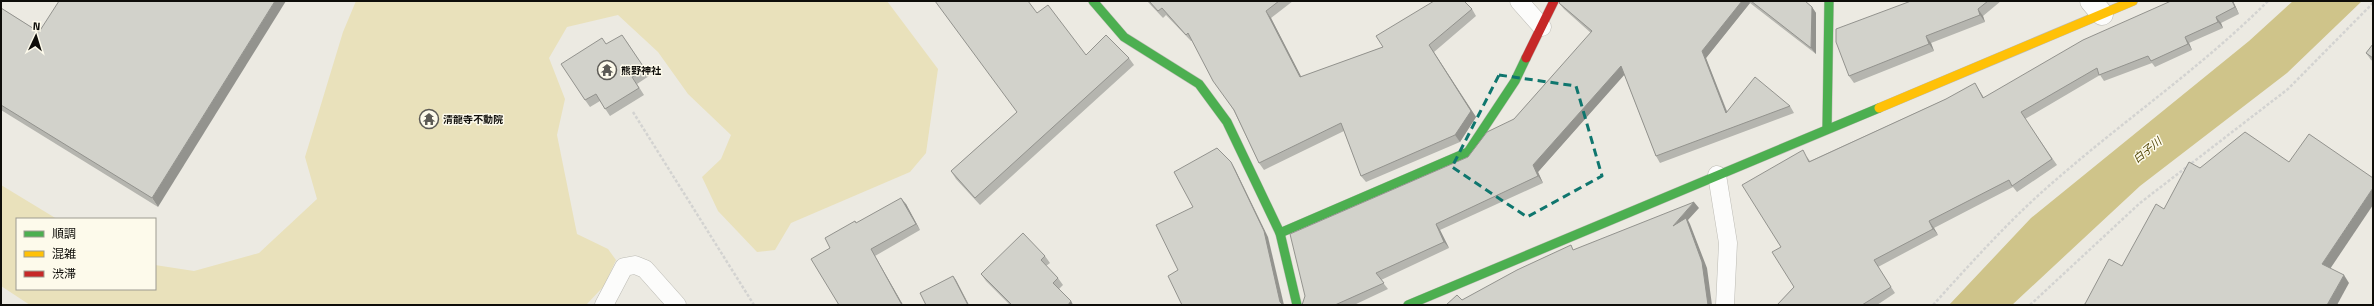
<svg xmlns="http://www.w3.org/2000/svg" width="2374" height="306" font-family="'Titillium Web','Noto Sans JP',sans-serif">
	<style>
		.green { fill: #e9e1bb }
		.water { fill: #cfc48a }
		.lines { fill: none; stroke-linecap: round; stroke-linejoin: round }
		.lane-casing { stroke: #bcbbb4; stroke-width: 19 }
		.street-casing { stroke: #bcbbb4; stroke-width: 23 }
		.fast-casing { stroke: #bcbbb4; stroke-width: 10 }
		.slow-casing { stroke: #bcbbb4; stroke-width: 10 }
		.jam-casing { stroke: #bcbbb4; stroke-width: 10 }
		.path { stroke: #d3d3d1; stroke-width: 2.5; stroke-dasharray: 3 2; stroke-linecap: butt }
		.lane { stroke: #fcfcfb; stroke-width: 18 }
		.street { stroke: #fcfcfb; stroke-width: 22 }
		.fast { stroke: #4caf50; stroke-width: 9 }
		.slow { stroke: #ffc107; stroke-width: 9 }
		.jam { stroke: #c62828; stroke-width: 9 }
		.wall { fill: #b5b5af }
		.shaded-wall { fill: #93938e }
		.building { fill: #d2d2cb; stroke: #93938e }
		.marked { fill: none; stroke: #0f766e; stroke-width: 3; stroke-dasharray: 8 5; stroke-linejoin: round }
		.labels { text-anchor: middle; stroke-width: 3; stroke-linejoin: round; paint-order: stroke }
		.poi-label { font-size: 10px; font-weight: bold; fill: #0e0d09; stroke: #fdfaeb; text-anchor: start }
		.water-label { font-size: 11px; font-style: italic; fill: #574c0d; stroke: #fdfaeb }
	</style>
	<rect width="100%" height="100%" fill="#eceae2"/>
	<polygon class="green" points="356,1 887,1 938,69 926,153 910,172 791,223 775,250 757,252 718,211 702,177 721,159 731,135 688,94 658,52 618,15 567,27 549,58 565,99 557,135 577,234 608,249 616,260 604,286 586,305 30,305 1,286 1,185 57,219 17,219 17,289 155,289 155,265 194,271 259,253 317,199 305,157 343,32"/>
	<polygon class="water" points="2293,1 2362,1 2287,73 2140,186 2012,305 1949,305 2031,218 2249,41"/>
	<g class="lines">
		<defs>
			<g id="lane">
				<polyline points="1519,1 1542,27"/>
				<polyline points="1717,175 1728,243 1725,305"/>
				<polyline points="604,305 624,267 635,265 645,269 677,305"/>
			</g>
			<polyline id="street" points="2091,1 2102,14"/>
			<g id="fast">
				<polyline points="1093,1 1124,37 1199,84 1227,122 1280,233 1297,305"/>
				<polyline points="1827,129 1829,1"/>
				<polyline points="1280,233 1468,152 1515,81 1526,58"/>
				<polyline points="1408,305 1879,108"/>
			</g>
			<polyline id="slow" points="1879,108 2133,1"/>
			<polyline id="jam" points="1526,58 1554,1"/>
		</defs>
		<use href="#lane" class="lane-casing"/>
		<use href="#street" class="street-casing"/>
		<use href="#fast" class="fast-casing"/>
		<use href="#slow" class="slow-casing"/>
		<use href="#jam" class="jam-casing"/>
		<g class="path">
			<polyline points="633,112 754,305"/>
			<path d="M1933 305C1973 261 2012 217 2058 178 2127 118 2203 66 2268 1"/>
			<polyline points="2030,305 2140,203 2288,89 2373,3"/>
		</g>
		<use href="#lane" class="lane"/>
		<use href="#street" class="street"/>
		<use href="#fast" class="fast"/>
		<use href="#slow" class="slow"/>
		<use href="#jam" class="jam"/>
	</g>
	<g class="wall">
		<polygon points="1147,1 1293,1 1271,18 1301,77 1383,47 1472,9 1476,16 1434,52 1476,117 1460,142 1366,182 1361,176 1344,131 1264,170 1259,163 1234,111 1192,41 1191,41 1166,15 1163,18"/>
		<polygon points="1561,1 1805,1 1812,7 1816,13 1816,54 1750,3 1706,58 1727,111 1790,106 1794,113 1660,163 1656,156 1624,74 1538,172 1543,183 1440,230 1449,248 1381,280 1388,289 1354,305 1302,305 1468,157 1514,119 1591,33 1564,9 1559,3"/>
		<polygon points="1911,1 2001,1 1983,16 1985,22 1931,43 1934,51 1854,83 1849,76"/>
		<polygon points="2171,1 2233,1 2239,14 2221,23 2223,28 2189,43 2192,50 2155,67 2152,63 2104,81 2100,75 2025,119 2057,165 2017,192 2013,187 1934,228 1938,235 1878,267 1895,293 1877,305 1777,305 1794,287 1781,247 1807,157 1810,161 1946,99 1979,90 1984,98"/>
		<polygon points="1,8 39,32 158,207 1,110"/>
		<polygon points="1037,13 1086,55 1129,58 1134,65 980,205 956,179 951,171 1017,112"/>
		<polygon points="627,42 649,76 637,84 644,95 610,116 600,101 590,107 585,100 607,44"/>
		<polygon points="2373,44 2373,61 2371,60 2366,53"/>
		<polygon points="906,204 920,230 875,256 903,305 839,305 830,248 857,223"/>
		<polygon points="1045,256 1050,263 1046,266 1058,278 1063,285 1059,289 1071,301 1073,305 1010,305 986,281 981,274"/>
	</g>
	<g class="shaded-wall">
		<polygon points="275,1 286,1 158,207 152,198"/>
		<polygon points="1742,1 1749,1 1750,3 1706,58 1730,120 1726,113 1702,51"/>
		<polygon points="2232,1 2233,1 2239,14 2235,7"/>
		<polygon points="1812,7 1816,13 1816,54 1811,48"/>
		<polygon points="1978,9 1983,16 1985,22 1980,15"/>
		<polygon points="1266,11 1271,18 1305,84 1300,77"/>
		<polygon points="2216,17 2221,23 2223,28 2218,22"/>
		<polygon points="1926,36 1931,43 1934,51 1929,44"/>
		<polygon points="2185,37 2189,43 2192,50 2188,44"/>
		<polygon points="1429,45 1476,117 1460,142 1455,135"/>
		<polygon points="1621,66 1626,73 1538,172 1543,183 1538,176 1533,165"/>
		<polygon points="1975,83 1979,90 1988,105 1983,98"/>
		<polygon points="1231,162 1235,169 1268,237 1284,305 1283,305 1280,302"/>
		<polygon points="2373,188 2373,205 2328,272 2322,264"/>
		<polygon points="901,198 906,204 920,230 916,224"/>
		<polygon points="1694,202 1699,208 1688,220 1690,224 1707,268 1712,305 1708,305 1673,226"/>
		<polygon points="1929,221 1934,228 1938,235 1933,229"/>
		<polygon points="1436,224 1440,230 1449,248 1444,242"/>
		<polygon points="871,249 903,305 902,305"/>
		<polygon points="2344,275 2349,283 2337,305 2327,305"/>
		<polygon points="953,276 956,280 969,305 968,305"/>
		<polygon points="1071,301 1073,305 1068,305"/>
	</g>
	<g class="building">
		<polygon points="59,1 275,1 152,198 1,105 1,8 39,32"/>
		<polygon points="935,1 1028,1 1037,13 1048,5 1086,55 1106,35 1129,58 975,198 951,171 1017,112"/>
		<polygon points="1149,1 1279,1 1266,11 1300,77 1383,47 1376,36 1434,1 1464,1 1472,9 1429,45 1471,111 1455,135 1361,176 1341,123 1259,163 1234,110 1213,81 1188,33 1186,35 1162,8 1158,11"/>
		<polygon points="1561,1 1742,1 1702,51 1726,113 1755,77 1790,106 1656,156 1621,66 1533,165 1538,176 1436,224 1444,242 1376,273 1384,283 1335,305 1302,305 1305,296 1290,234 1468,157 1487,132 1514,119 1592,31 1559,3"/>
		<polygon points="1751,1 1805,1 1812,7 1811,48"/>
		<polygon points="1911,1 1988,1 1978,9 1980,15 1926,36 1929,44 1849,76 1836,42 1836,29"/>
		<polygon points="2171,1 2232,1 2235,7 2216,17 2218,22 2185,37 2188,44 2151,61 2148,56 2099,75 2097,68 2021,112 2052,159 2012,186 2009,180 1929,221 1933,229 1874,260 1891,287 1862,305 1777,305 1794,287 1772,252 1781,247 1742,185 1803,150 1809,162 1946,99 1975,83 1983,98 2083,40"/>
		<polygon points="622,35 645,69 632,77 639,88 605,109 596,94 585,100 561,64 602,38 606,44"/>
		<polygon points="2373,44 2373,58 2366,53"/>
		<polygon points="2245,132 2289,162 2309,134 2373,178 2373,188 2322,264 2344,275 2327,305 2083,305 2085,304 2109,259 2122,266 2156,204 2164,209 2189,162 2200,168"/>
		<polygon points="1217,148 1231,162 1264,231 1280,302 1283,305 1182,305 1168,276 1178,270 1156,225 1193,207 1174,172"/>
		<polygon points="901,198 916,224 871,249 902,305 839,305 811,259 830,248 825,238 855,221 856,223"/>
		<polygon points="1694,202 1673,226 1686,218 1702,262 1708,305 1446,305 1457,295 1462,300 1517,270 1571,245 1573,250"/>
		<polygon points="1023,233 1045,256 1041,260 1058,278 1053,283 1071,301 1068,305 1012,305 981,274"/>
		<polygon points="953,276 968,305 926,305 920,293"/>
	</g>
	<path class="marked" d="M1499 75 1576 86 1602 176 1527 217 1452 167Z"/>
	<defs>
		<symbol id="temple-ring" viewBox="-11 -11 22 22"><circle r="9.5" fill="#fdfaeb" stroke="#5c5a55" stroke-width="1.5"/><path d="M0-6L5-2H3V0L6.5 2.5H4V6H1.5V3h-3V6H-4V2.5H-6.5L-3 0V-2H-5Z" fill="#5c5a55"/></symbol>
	</defs>
	<g fill-rule="evenodd">
		<use href="#temple-ring" x="596" y="59" width="22" height="22"/>
		<use href="#temple-ring" x="418" y="108" width="22" height="22"/>
	</g>
	<g class="labels">
		<g class="poi-label">
			<text x="621" y="74">熊野神社</text>
			<text x="443" y="123">清龍寺不動院</text>
		</g>
		<g class="water-label">
			<text transform="translate(2147 150) rotate(-39)" y="4">白子川</text>
		</g>
	</g>
	<rect width="2374" height="306" fill="none" stroke="#0e0d09" stroke-width="4"/>
	<rect x="16" y="218" width="140" height="72" fill="#fdfaeb" stroke="#9d9b91"/>
	<rect x="24" y="231" width="20" height="6" fill="#4caf50" stroke="#9d9b91"/>
	<text x="52" y="238" font-size="12" fill="#0e0d09">順調</text>
	<rect x="24" y="251" width="20" height="6" fill="#ffc107" stroke="#9d9b91"/>
	<text x="52" y="258" font-size="12" fill="#0e0d09">混雑</text>
	<rect x="24" y="271" width="20" height="6" fill="#c62828" stroke="#9d9b91"/>
	<text x="52" y="278" font-size="12" fill="#0e0d09">渋滞</text>
	<g transform="translate(36 36) rotate(4)" stroke="#fdfaeb" stroke-width="3" paint-order="stroke">
	<path d="M0-3L7 15L0 10L-7 15Z" fill="#0e0d09"/>
	<text y="-6" font-size="11" font-weight="bold" text-anchor="middle" fill="#0e0d09">N</text>
	</g>
</svg>
